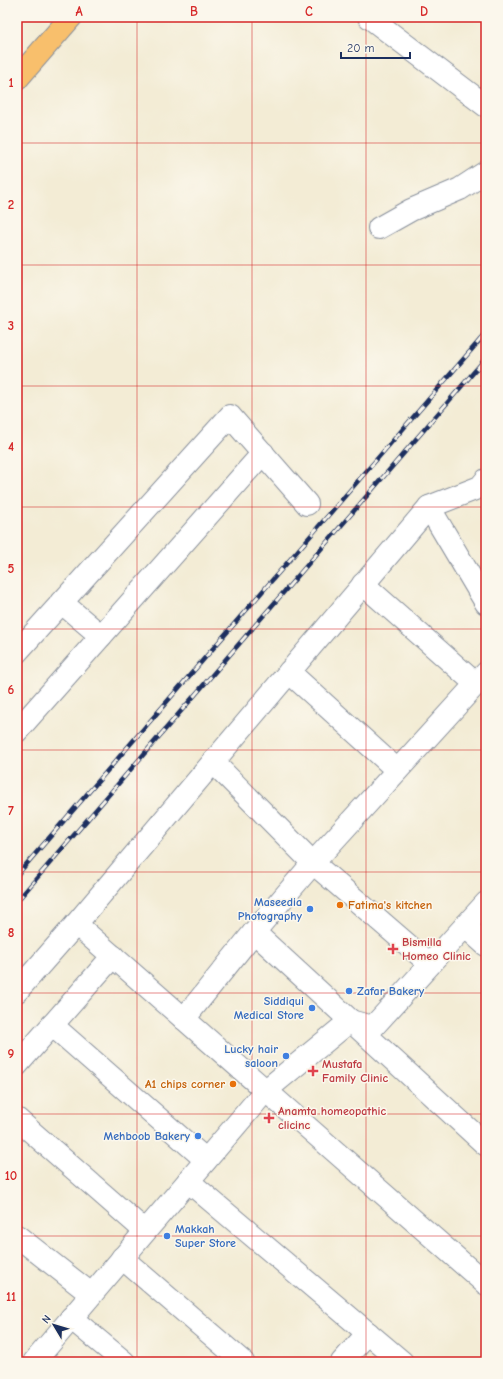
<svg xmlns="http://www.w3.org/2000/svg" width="503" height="1379" font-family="'Comic Neue',sans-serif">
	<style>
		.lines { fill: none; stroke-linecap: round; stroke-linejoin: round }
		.minor-casing { stroke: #878e9a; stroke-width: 24 }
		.trunk-casing { stroke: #878e9a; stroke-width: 24 }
		.minor { stroke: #fff; stroke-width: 22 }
		.trunk { stroke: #f8bf6c; stroke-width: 22 }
		.rail-casing { stroke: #1b2f5e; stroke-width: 4.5 }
		.rail { stroke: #fbf7ec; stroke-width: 3; stroke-dasharray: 9; stroke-linecap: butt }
		.grid { fill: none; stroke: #d62828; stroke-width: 1; stroke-opacity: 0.55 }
		.food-dot { fill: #e8710a; stroke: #fbf7ec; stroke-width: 1.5 }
		.shop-dot { fill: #3f7fe0; stroke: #fbf7ec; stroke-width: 1.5 }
		.health-dot { fill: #e0444e; stroke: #fbf7ec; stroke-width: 1.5 }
		.labels { text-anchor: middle; stroke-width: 3; stroke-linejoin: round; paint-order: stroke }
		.shop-label { font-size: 12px; font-weight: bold; fill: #366cbe; stroke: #fbf7ec; text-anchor: end }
		.food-label { font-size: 12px; font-weight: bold; fill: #c56008; stroke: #fbf7ec; text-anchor: start }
		.health-label { font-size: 12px; font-weight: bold; fill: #be3a42; stroke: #fbf7ec; text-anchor: start }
		.neatline { fill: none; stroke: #d62828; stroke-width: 1.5 }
		.grid-label { font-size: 13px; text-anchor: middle; font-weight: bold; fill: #d62828 }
	</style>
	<rect width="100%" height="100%" fill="#fbf7ec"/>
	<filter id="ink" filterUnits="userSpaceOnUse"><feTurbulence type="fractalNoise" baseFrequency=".025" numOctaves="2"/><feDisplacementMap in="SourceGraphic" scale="8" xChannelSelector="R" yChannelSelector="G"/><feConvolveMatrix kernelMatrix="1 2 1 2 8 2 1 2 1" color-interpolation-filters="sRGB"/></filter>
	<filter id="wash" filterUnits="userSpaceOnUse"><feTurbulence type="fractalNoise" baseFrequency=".012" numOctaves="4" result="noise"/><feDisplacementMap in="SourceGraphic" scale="16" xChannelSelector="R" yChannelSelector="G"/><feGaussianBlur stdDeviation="0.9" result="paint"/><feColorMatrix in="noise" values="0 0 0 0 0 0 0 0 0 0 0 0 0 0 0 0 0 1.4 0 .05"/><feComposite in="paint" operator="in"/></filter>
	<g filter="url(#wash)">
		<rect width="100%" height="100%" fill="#f3ecd5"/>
	</g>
	<g filter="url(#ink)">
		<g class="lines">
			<defs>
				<g id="minor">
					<polyline points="369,17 486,106"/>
					<polyline points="379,228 411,210 460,189 486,172"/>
					<polyline points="429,507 486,603"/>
					<polyline points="363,584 476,684"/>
					<polyline points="61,602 101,636"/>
					<polyline points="17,652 230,416 307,504"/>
					<polyline points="289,672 397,770"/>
					<polyline points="17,731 263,453"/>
					<polyline points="213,762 313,863 430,964"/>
					<polyline points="76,924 486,1284"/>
					<polyline points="465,926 486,945"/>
					<polyline points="254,932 486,1145"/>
					<polyline points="17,991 76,924 429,507 480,487 486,480"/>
					<polyline points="184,1019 254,932 313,863 486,673"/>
					<polyline points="52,1025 206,1160"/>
					<polyline points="17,1065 113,956"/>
					<polyline points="17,1119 145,1231"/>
					<polyline points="188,1181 402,1362"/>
					<polyline points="17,1236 91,1294"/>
					<polyline points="122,1258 243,1362"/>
					<polyline points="71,1318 124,1362"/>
					<polyline points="34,1362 265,1091 350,1021 373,1027 486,903"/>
					<polyline points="342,1362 368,1333"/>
				</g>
				<polyline id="trunk" points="17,79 71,17"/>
			</defs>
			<use href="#minor" class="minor-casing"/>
			<use href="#trunk" class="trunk-casing"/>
			<use href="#minor" class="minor"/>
			<use href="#trunk" class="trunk"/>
			<defs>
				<g id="rail">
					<polyline points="17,875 486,333"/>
					<polyline points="17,901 486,358"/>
				</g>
			</defs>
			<use href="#rail" class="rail-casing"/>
			<use href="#rail" class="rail"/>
		</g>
	</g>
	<path class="grid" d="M137 17V1362M252 17V1362M366 17V1362M17 143H486M17 265H486M17 386H486M17 507H486M17 629H486M17 750H486M17 872H486M17 993H486M17 1114H486M17 1236H486"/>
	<g class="food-dot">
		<circle cx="340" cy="905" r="4"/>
		<circle cx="233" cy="1084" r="4"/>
	</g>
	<g class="shop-dot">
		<circle cx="310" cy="909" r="4"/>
		<circle cx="349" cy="991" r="4"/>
		<circle cx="312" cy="1008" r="4"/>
		<circle cx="286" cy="1056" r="4"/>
		<circle cx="198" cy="1136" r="4"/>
		<circle cx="167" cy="1236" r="4"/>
	</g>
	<g class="health-dot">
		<path d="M391 943h4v4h4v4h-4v4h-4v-4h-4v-4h4z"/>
		<path d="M311 1065h4v4h4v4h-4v4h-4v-4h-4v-4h4z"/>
		<path d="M267 1112h4v4h4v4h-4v4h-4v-4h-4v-4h4z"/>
	</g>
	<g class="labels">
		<g class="shop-label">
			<text x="302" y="906">Maseedia<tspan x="302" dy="14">Photography</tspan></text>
			<text x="357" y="995" text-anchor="start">Zafar Bakery</text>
			<text x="304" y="1005">Siddiqui<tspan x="304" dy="14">Medical Store</tspan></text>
			<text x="278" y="1053">Lucky hair<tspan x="278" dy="14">saloon</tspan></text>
			<text x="190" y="1140">Mehboob Bakery</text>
			<text x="175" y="1233" text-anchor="start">Makkah<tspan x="175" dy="14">Super Store</tspan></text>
		</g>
		<g class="food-label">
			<text x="348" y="909">Fatima's kitchen</text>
			<text x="225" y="1088" text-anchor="end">A1 chips corner</text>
		</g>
		<g class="health-label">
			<text x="402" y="946">Bismilla<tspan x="402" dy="14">Homeo Clinic</tspan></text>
			<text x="322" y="1068">Mustafa<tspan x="322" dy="14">Family Clinic</tspan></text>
			<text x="278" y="1115">Anamta homeopathic<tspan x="278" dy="14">clicinc</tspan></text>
		</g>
	</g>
	<rect width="503" height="1379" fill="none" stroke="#fbf7ec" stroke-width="44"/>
	<g transform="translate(54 1325) rotate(308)" stroke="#fbf7ec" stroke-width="3" paint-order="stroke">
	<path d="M0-3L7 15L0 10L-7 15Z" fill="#1b2f5e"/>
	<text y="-6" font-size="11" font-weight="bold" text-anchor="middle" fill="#1b2f5e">N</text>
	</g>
	<path d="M341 52v6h69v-6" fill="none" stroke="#1b2f5e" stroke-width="2"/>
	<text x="347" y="52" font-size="12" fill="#1b2f5e" stroke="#fbf7ec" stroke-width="3" paint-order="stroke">20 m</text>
	<rect x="22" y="22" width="459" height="1335" class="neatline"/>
	<g class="grid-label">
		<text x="79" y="16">A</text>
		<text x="194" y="16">B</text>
		<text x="309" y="16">C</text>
		<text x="424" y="16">D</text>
		<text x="11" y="87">1</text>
		<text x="11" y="209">2</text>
		<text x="11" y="330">3</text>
		<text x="11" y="451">4</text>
		<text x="11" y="573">5</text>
		<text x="11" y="694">6</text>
		<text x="11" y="815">7</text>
		<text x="11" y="937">8</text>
		<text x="11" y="1058">9</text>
		<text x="11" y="1180">10</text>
		<text x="11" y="1301">11</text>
	</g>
</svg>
